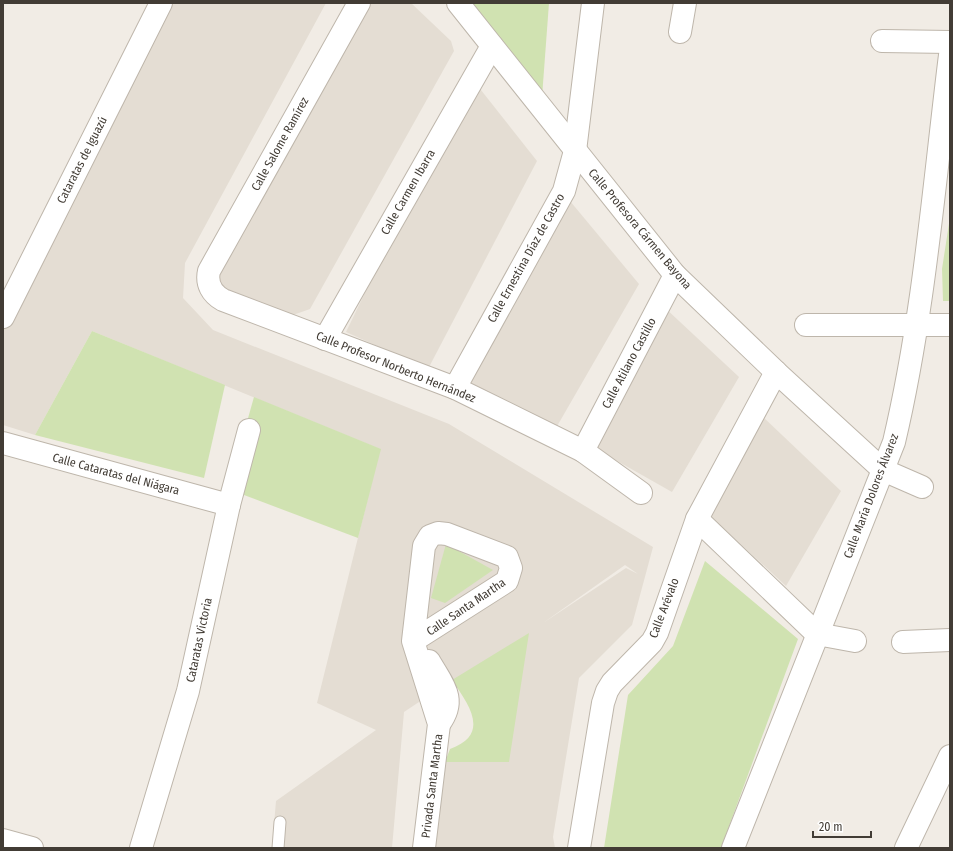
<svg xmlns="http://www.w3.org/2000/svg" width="953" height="851" font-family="'Fira Sans Condensed',sans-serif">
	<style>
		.residential { fill: #e4ddd3; fill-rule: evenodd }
		.green { fill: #d0e2b1 }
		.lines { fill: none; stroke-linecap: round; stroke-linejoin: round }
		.service-casing { stroke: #beb6ab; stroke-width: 13 }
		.minor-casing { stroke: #beb6ab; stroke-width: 24 }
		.service { stroke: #fff; stroke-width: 11 }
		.minor { stroke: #fff; stroke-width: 22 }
		.labels { text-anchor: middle; stroke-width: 3.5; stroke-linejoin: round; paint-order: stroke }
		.street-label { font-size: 12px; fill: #423c35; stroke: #fff }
	</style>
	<rect width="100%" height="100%" fill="#f1ece5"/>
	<g class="residential">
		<path d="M168 3H326L185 263 183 298 213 330 449 424 653 547 632 625 579 678 553 837 555 848H433L445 762H509L452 680 404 712 392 848H272L276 801 376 730 317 703 380 449 92 331 35 435 3 425V310ZM625 565 638 574 626 568 543 623Z"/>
		<polygon points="363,3 411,3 451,41 454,51 310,309 293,315 222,287 218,273"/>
		<polygon points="477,85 537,161 428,369 346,332 465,86"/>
		<polygon points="570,201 639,284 556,428 473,391 463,378"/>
		<polygon points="664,307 739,377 672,492 596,449"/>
		<polygon points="760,414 841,491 786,586 707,513"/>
	</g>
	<g class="green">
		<polygon points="468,3 549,3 542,97"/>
		<polygon points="950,217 950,301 943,301 942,269"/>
		<polygon points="92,331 225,385 204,478 35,435"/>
		<polygon points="254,397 381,449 358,538 228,489"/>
		<polygon points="446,544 493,570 445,603 431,598"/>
		<polygon points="705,561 798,639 721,848 604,848 628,695 673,646"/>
		<path d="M529 633 509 762H445L450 749C491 734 469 705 452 680Z"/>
	</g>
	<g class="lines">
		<defs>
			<polyline id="service" points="278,848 280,822"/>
			<g id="minor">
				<path d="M359 3 209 271C206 284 212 294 223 300L455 388 583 451 641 493"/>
				<polyline points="458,3 675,275 776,372 883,470 922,487"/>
				<polyline points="680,32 685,3"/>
				<polyline points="882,41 950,42"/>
				<polyline points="3,317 161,3"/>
				<polyline points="806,325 950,325"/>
				<polyline points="325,339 492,46"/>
				<polyline points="455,388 564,191 575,151 593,3"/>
				<polyline points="3,443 229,505"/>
				<polyline points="583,451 675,275"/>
				<polyline points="697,519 817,634 855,641"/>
				<polyline points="413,641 507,581 511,568 507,557 447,534 438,533 430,536 424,546 413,641 439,724 424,848"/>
				<polyline points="903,642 950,640"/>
				<path d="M429 661C442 684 458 699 439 724"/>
				<polyline points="3,840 32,848"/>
				<polyline points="141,848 188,691 229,505 249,430"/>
				<polyline points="579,848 603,703 607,691 612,683 652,642 657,633 697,519 776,372"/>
				<path d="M733 848 894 442C924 315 934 184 950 55"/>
				<polyline points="906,848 950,756"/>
			</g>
		</defs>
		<use href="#service" class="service-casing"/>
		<use href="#minor" class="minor-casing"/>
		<use href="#service" class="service"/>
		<use href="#minor" class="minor"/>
	</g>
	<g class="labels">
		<g class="street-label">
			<text transform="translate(280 144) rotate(-61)" y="4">Calle Salome Ramírez</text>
			<text transform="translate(82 160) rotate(-63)" y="4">Cataratas de Iguazú</text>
			<text transform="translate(408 192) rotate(-60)" y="4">Calle Carmen Ibarra</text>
			<text transform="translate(640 229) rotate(50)" y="4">Calle Profesora Cármen Bayona</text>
			<text transform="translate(526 258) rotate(-61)" y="4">Calle Ernestina Díaz de Castro</text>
			<text transform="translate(629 363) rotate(-62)" y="4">Calle Atilano Castillo</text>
			<text transform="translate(396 367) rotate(22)" y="4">Calle Profesor Norberto Hernández</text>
			<text transform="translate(116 474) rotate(15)" y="4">Calle Cataratas del Niágara</text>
			<text transform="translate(871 496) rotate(-69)" y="4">Calle María Dolores Álvarez</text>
			<text transform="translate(466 607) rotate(-34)" y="4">Calle Santa Martha</text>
			<text transform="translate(664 608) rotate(-69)" y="4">Calle Arévalo</text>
			<text transform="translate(199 640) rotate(-78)" y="4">Cataratas Victoria</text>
			<text transform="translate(432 786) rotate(-83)" y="4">Privada Santa Martha</text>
		</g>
	</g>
	<rect width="953" height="851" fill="none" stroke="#423c35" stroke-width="8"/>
	<path d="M813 831v6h58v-6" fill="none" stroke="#423c35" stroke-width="2"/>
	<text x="819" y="831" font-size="12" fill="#423c35" stroke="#ffffff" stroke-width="3" paint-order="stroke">20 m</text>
</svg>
